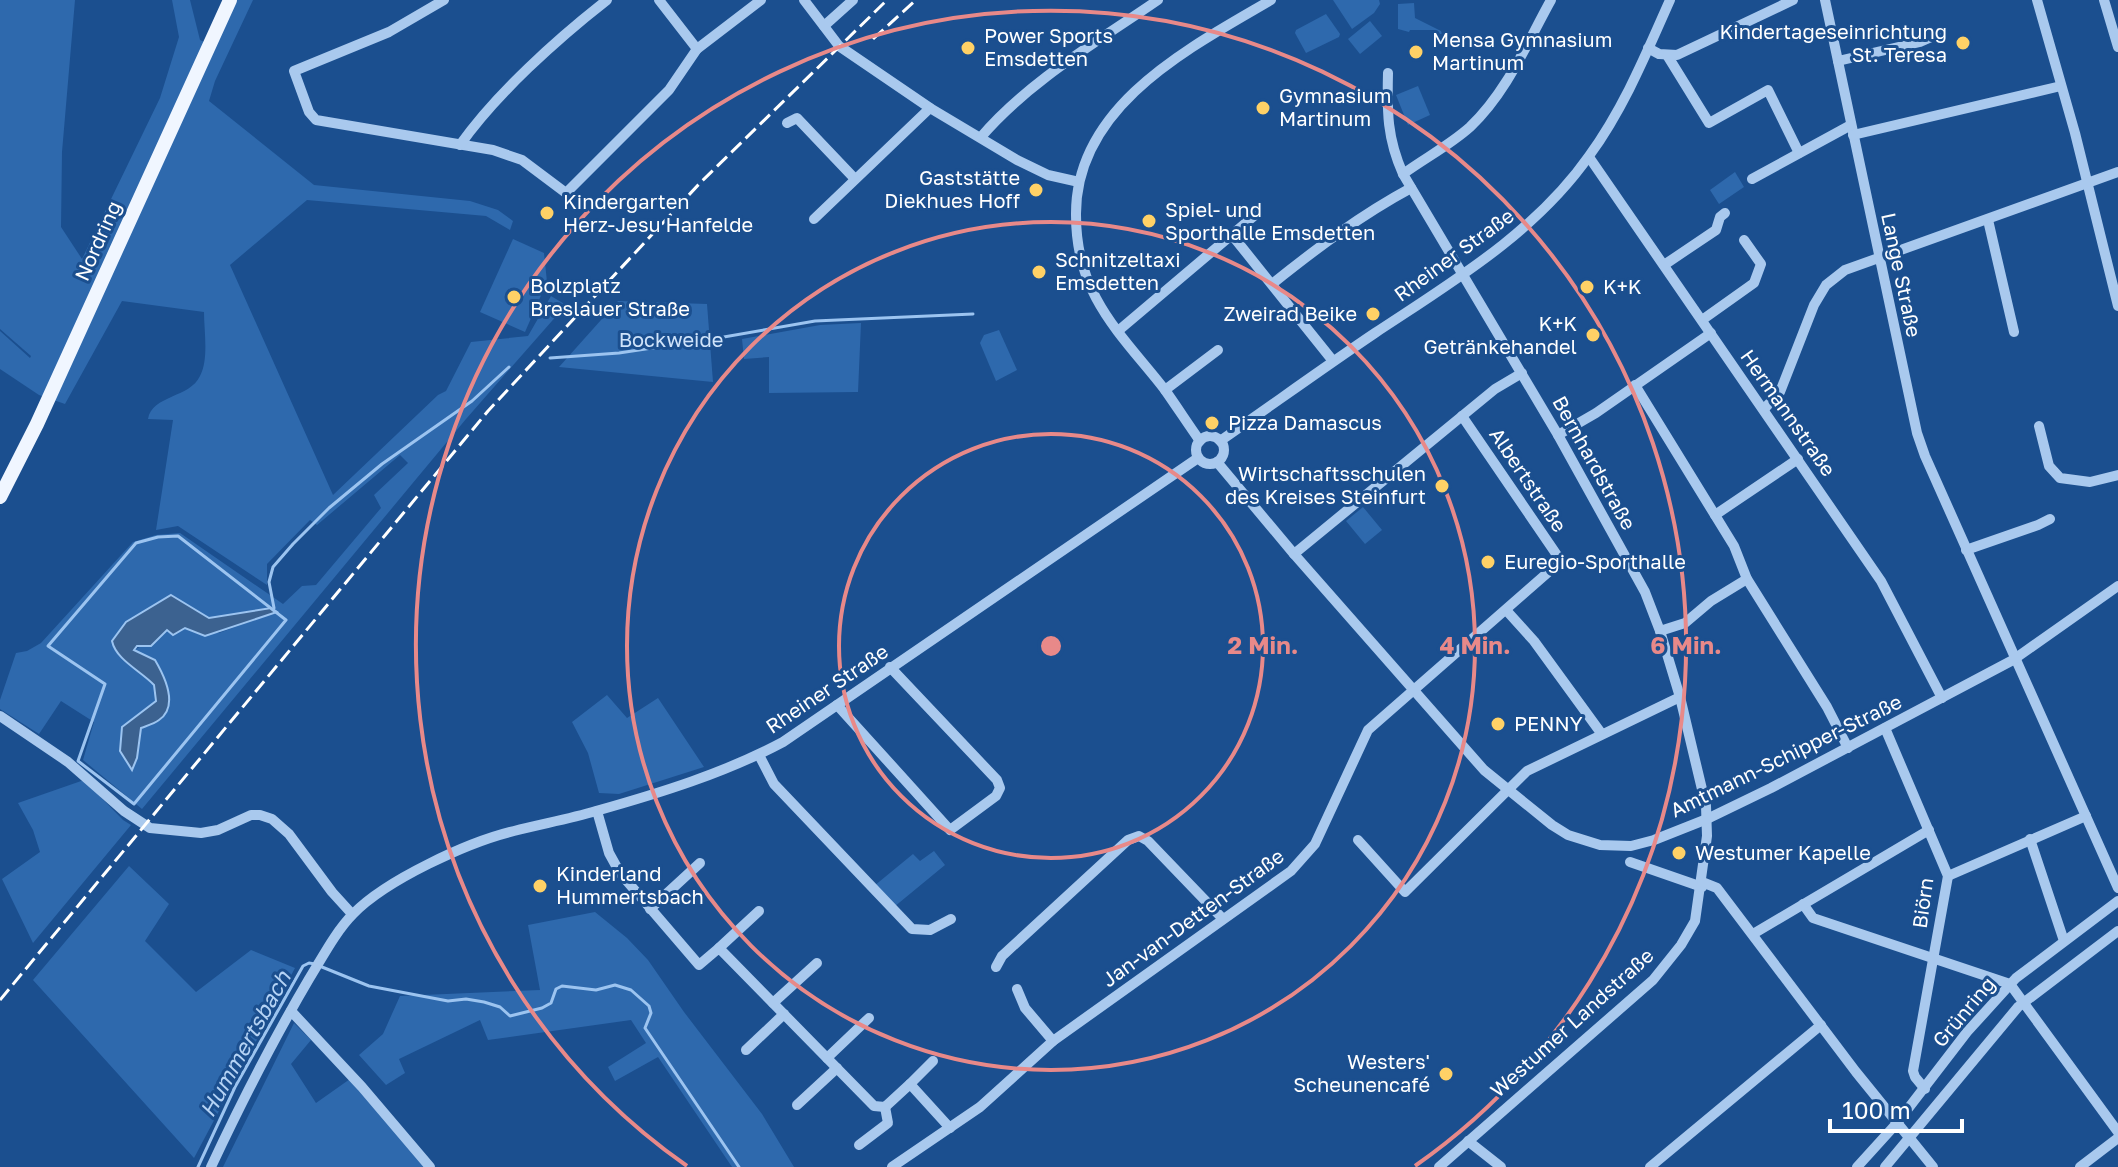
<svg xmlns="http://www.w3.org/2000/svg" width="2118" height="1167" font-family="'Golos Text',sans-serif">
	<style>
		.green { fill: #2e69ad; fill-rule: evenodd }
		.water { fill: #3c6290; stroke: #9cc4f0; stroke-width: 2 }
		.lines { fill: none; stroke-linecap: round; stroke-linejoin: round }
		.stream { stroke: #9cc4f0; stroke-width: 3 }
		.minor { stroke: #a9c9ee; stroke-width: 10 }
		.major { stroke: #f0f6ff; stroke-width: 14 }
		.rail { stroke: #fff; stroke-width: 3; stroke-dasharray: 14 6; stroke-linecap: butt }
		.ring { fill: none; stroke: #e88989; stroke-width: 4 }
		.poi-dot { fill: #ffd166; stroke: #1b4f8f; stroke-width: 3 }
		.labels { text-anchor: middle; stroke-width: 6; stroke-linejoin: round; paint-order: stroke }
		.poi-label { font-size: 20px; fill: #fff; stroke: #1b4f8f; text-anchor: start }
		.street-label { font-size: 20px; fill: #fff; stroke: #1b4f8f }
		.park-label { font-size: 20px; fill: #cfe3fa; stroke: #1b4f8f }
		.water-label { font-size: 22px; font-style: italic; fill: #b5d3f5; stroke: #1b4f8f }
		.centre { fill: #e88989; stroke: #1b4f8f; stroke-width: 4 }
		.ring-label { font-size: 24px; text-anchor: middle; font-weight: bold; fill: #e88989; stroke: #1b4f8f; stroke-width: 6; stroke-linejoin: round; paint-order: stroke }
	</style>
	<rect width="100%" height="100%" fill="#1b4f8f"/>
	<g class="green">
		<path d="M0 0H75L62 152 61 227 82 259 160 98 179 37 172 0H190L200 40 214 47 237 0H253L215 81 209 101 314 185 470 201 498 210 513 221 510 230 486 216 307 200 230 265 333 495 438 395 446 391 471 342 528 336 551 296 566 305 466 419 142 809 83 760 94 722 61 701 39 734 0 709V700L16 653 27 651 41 643 133 542 156 535 180 533 283 604 302 586 316 585 381 508 374 495 408 463 400 455 317 525 310 520 267 564V585L178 526 156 530 173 420 148 419C152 395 190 398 200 376 209 359 204 331 204 312L122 301 65 404 39 395 0 369V331L30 358 31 356 0 329ZM171 595 209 618 271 608 276 612 219 633 185 628 167 630 133 651 155 660 160 720 141 728 137 758 122 727 156 701 154 685 121 657 113 641 126 622Z"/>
		<polygon points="1333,0 1379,0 1380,4 1374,13 1352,29"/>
		<polygon points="1414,3 1415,18 1441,31 1442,34 1436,34 1435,30 1410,30 1409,32 1398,29 1398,4"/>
		<polygon points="1326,14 1340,34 1339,37 1306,53 1295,33 1296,30"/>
		<polygon points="1370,21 1382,36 1360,54 1348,39"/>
		<polygon points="1418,86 1430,115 1408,125 1396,95"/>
		<polygon points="1735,172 1744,187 1719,204 1710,190"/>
		<polygon points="513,239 544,253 547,282 525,332 480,312"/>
		<polygon points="618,301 707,304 713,382 559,367"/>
		<polygon points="861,323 858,392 769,393 769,357 744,359 742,339 820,325"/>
		<polygon points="999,330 1017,370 996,381 980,343 984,335"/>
		<polygon points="1363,507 1382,530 1365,544 1346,521"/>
		<polygon points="607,695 627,718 658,698 704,767 619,794 599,793 588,753 572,722"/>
		<polygon points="84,780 123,820 131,825 33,943 2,879 40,852 33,830 18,803"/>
		<polygon points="934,851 945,865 894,907 874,886 913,854 920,861"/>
		<polygon points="129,866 169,904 145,941 196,992 251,950 295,968 194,1158 33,980"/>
		<polygon points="595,912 627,938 648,960 684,1012 762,1114 794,1167 732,1167 658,1057 615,1081 608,1067 646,1043 631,1020 488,1040 480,1020 399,1059 405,1073 386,1085 359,1055 383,1034 400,996 540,990 528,925"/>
		<polygon points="294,1023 311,1040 291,1064 316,1103 350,1079 425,1167 223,1167"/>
	</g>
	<path class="water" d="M171 595 209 618 271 608 277 612 205 636 185 628 173 635 167 630 151 646H137L134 650 155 660C165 677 179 706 159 720 154 724 146 726 141 728L137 758 132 770 120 751 122 727 156 701 154 685C141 671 116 660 112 641L126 622Z"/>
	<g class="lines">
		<g class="stream">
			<polyline points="718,338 815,321 973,314"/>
			<polyline points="550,358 619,353 705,340"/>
			<polygon points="178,536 286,620 134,804 78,761 105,684 48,646 136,543 158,537"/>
			<polyline points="274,608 269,582 273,567 293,544 329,508 382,464 472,401 509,367"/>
			<polyline points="322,967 369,986 448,1001 466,999 484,1002 500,1007 510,1016 542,1008 551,1003 556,989 562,986 596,990 615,985 631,990 649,1006 651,1013 645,1028 739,1167"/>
			<polyline points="198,1167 235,1087 303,966 309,963 315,964"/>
		</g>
		<g class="minor">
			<polyline points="444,0 389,32 294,71 309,112 316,120 493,150 522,160 566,193 669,90 697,49 761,0"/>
			<polyline points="659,0 697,49"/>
			<polyline points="804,0 839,46 930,108 1017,160 1048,175 1079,182"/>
			<polyline points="1825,0 1917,433 1925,456 2118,888"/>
			<polyline points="2037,0 2075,133 2118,306"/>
			<polyline points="2104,0 2118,47"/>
			<polyline points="824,26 853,0"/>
			<polyline points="1648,48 1659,54 1677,55 1793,0"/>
			<polyline points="1667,55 1709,123 1768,90 1799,153"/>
			<polyline points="1838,61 1920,42 1936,35"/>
			<path d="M1388 73C1387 112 1387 138 1403 174L1558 435 1645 592 1660 631 1680 697 1706 806 1707 836 1695 921 1681 945 1653 980 1439 1167"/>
			<polyline points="787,123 797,118 855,179"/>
			<polyline points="1853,135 2061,86"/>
			<path d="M981 137C1029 81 1097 42 1158 0"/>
			<path d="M460 145C496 94 557 39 607 0"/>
			<polyline points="1589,157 1881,581 1942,698"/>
			<path d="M1403 174C1425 158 1450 145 1470 127 1507 92 1527 43 1551 0"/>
			<polyline points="1752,179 1851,125"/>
			<polyline points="814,219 930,108"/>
			<polyline points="1988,220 2014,332"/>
			<polyline points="1232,235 1333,361"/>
			<polyline points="1664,265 1716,230 1720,217 1725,213"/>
			<path d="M1272 284C1317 248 1361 215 1411 188"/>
			<polyline points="1702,320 1754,283 1761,264 1744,240"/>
			<polyline points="1118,331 1254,216"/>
			<polyline points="1635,385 1734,546 1747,579 1827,707 1848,748"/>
			<polyline points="1165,390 1218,350"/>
			<polyline points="1764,409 1780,392 1814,305 1826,285 1845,270 2118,172"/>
			<polyline points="2039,426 2049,466 2060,478 2090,482 2118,475"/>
			<polyline points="1558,435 1596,413 1711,333"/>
			<circle cx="1210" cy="450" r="14"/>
			<path d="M1200 441C1188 424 1177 407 1165 390 1142 360 1114 332 1096 298 1082 272 1076 244 1076 215 1075 106 1189 48 1271 0"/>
			<path d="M1220 441C1272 405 1323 368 1375 333 1452 282 1535 233 1589 156 1624 108 1646 54 1670 0"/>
			<polyline points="1217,462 1294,554 1484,770 1552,825 1568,835 1600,845 1631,846 1654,840 1707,819 1771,788 2013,660 2118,586"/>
			<polyline points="1715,515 1798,459"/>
			<polyline points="1966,550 2038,525 2050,519"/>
			<polyline points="1294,554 1495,389 1522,373"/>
			<polyline points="1506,610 1534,641 1601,733"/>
			<polyline points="1660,631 1685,623 1711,601 1747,579"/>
			<polyline points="837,705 950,830 996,796 1000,788 997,780 890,667"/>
			<polyline points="0,716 68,762 124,811 150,828 201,833 218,830 251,815 260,815 272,819 289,834 332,892 352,914"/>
			<polyline points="1885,728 1948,876 1913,1071 1915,1077 1925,1089"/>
			<polyline points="759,755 774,784 912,929 930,930 951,919"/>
			<polyline points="597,811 609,853 620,873 699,965 719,948 874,1106 885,1107 910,1084 950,1128"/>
			<polyline points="2030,839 2064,941"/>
			<polyline points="1358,840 1405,892 1527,771 1680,697"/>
			<polyline points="1630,862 1702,887"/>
			<polyline points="1948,876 2086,816"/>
			<polyline points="1702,882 1717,888 1856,1072 1933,1167"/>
			<polyline points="1803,904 1813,918 2010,984 2118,1132"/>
			<polyline points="650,909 700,863"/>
			<polyline points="1753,934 1929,830"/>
			<polyline points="719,948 759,911"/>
			<polyline points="996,967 1002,956 1128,840 1139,836 1148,841 1223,919"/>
			<polyline points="1017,989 1025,1008 1053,1041"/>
			<polyline points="773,1003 817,963"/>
			<polyline points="291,1011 362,1087 430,1167"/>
			<polyline points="746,1050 784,1014"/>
			<polyline points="827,1058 869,1018"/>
			<polyline points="910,1084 933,1061"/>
			<polyline points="797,1105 837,1068"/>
			<polyline points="1468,1141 1501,1167"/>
			<polyline points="859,1145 888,1123 885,1107"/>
			<path d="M211 1167C241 1103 273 1040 309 979 322 958 336 931 353 914 386 880 468 842 514 831 541 824 569 819 596 811 660 793 725 773 783 742L1198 458"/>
			<polyline points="892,1167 980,1107 1053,1041 1291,871 1315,844 1368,730 1561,561 1462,416"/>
			<polyline points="1650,1167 1821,1025"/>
			<polyline points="1857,1167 1897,1123 1967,1032 2016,978 2118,901"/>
			<polyline points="1885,1167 2018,1007 2118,931"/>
			<polyline points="2080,1167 2118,1138"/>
		</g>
		<polyline class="major" points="0,497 37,424 230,0"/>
		<g class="rail">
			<polyline points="873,39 916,0"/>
			<polyline points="0,1000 488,411 700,183 887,0"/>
		</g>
	</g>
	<g class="ring">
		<circle cx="1051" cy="646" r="212"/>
		<circle cx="1051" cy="646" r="424"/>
		<path d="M687 1166A635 635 0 1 1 1415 1166"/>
	</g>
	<g class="poi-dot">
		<circle cx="1963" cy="43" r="8"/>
		<circle cx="968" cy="48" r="8"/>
		<circle cx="1416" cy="52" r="8"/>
		<circle cx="1263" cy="108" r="8"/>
		<circle cx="1036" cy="190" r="8"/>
		<circle cx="547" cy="213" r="8"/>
		<circle cx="1149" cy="221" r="8"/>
		<circle cx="1039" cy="272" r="8"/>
		<circle cx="1587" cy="287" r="8"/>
		<circle cx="514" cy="297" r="8"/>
		<circle cx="1373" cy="314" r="8"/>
		<circle cx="1593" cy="335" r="8"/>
		<circle cx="1212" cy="423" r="8"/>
		<circle cx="1442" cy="486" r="8"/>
		<circle cx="1488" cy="562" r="8"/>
		<circle cx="1498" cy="724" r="8"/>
		<circle cx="1679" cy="853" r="8"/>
		<circle cx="540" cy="886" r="8"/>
		<circle cx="1446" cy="1074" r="8"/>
	</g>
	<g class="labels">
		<g class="poi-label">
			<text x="1947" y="39" text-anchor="end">Kindertageseinrichtung<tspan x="1947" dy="23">St. Teresa</tspan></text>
			<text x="984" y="43">Power Sports<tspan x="984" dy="23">Emsdetten</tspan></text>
			<text x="1432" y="47">Mensa Gymnasium<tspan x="1432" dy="23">Martinum</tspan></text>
			<text x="1279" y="103">Gymnasium<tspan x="1279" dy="23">Martinum</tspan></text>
			<text x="1020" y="185" text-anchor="end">Gaststätte<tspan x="1020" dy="23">Diekhues Hoff</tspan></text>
			<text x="563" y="209">Kindergarten<tspan x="563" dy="23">Herz-Jesu Hanfelde</tspan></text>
			<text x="1165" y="217">Spiel- und<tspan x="1165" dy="23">Sporthalle Emsdetten</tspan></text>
			<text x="1055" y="267">Schnitzeltaxi<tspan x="1055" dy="23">Emsdetten</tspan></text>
			<text x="530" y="293">Bolzplatz<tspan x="530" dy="23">Breslauer Straße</tspan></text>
			<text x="1603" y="294">K+K</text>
			<text x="1357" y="321" text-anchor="end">Zweirad Beike</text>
			<text x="1577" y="331" text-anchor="end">K+K<tspan x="1577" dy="23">Getränkehandel</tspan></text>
			<text x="1228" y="430">Pizza Damascus</text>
			<text x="1426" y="481" text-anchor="end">Wirtschaftsschulen<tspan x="1426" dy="23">des Kreises Steinfurt</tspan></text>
			<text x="1504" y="569">Euregio-Sporthalle</text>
			<text x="1514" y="731">PENNY</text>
			<text x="1695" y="860">Westumer Kapelle</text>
			<text x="556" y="881">Kinderland<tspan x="556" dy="23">Hummertsbach</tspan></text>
			<text x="1430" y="1069" text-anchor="end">Westers'<tspan x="1430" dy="23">Scheunencafé</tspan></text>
		</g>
		<g class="street-label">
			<text transform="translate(98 241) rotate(-66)" y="7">Nordring</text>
			<text transform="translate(1454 255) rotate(-36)" y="7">Rheiner Straße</text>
			<text transform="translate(1901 275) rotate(78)" y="7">Lange Straße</text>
			<text transform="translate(1788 413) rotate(55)" y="7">Hermannstraße</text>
			<text transform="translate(1594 463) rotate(61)" y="7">Bernhardstraße</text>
			<text transform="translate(1528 480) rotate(56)" y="7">Albertstraße</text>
			<text transform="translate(827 689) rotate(-34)" y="7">Rheiner Straße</text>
			<text transform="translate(1786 756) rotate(-26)" y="7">Amtmann-Schipper-Straße</text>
			<text transform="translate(1923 903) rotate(-82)" y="7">Biörn</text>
			<text transform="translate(1193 918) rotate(-36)" y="7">Jan-van-Detten-Straße</text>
			<text transform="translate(1964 1012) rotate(-50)" y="7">Grünring</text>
			<text transform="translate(1572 1023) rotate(-42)" y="7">Westumer Landstraße</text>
		</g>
		<g class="park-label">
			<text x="671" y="347">Bockweide</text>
		</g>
		<g class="water-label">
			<text transform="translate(245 1044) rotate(-61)" y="8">Hummertsbach</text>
		</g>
	</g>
	<circle cx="1051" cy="646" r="12" class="centre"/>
	<g class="ring-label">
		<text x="1263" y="654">2 Min.</text>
		<text x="1475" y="654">4 Min.</text>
		<text x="1686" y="654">6 Min.</text>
	</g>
	<path d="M1830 1119v12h132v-12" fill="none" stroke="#ffffff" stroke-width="4"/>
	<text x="1842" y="1119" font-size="24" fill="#ffffff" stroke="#1b4f8f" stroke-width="6" paint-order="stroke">100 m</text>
</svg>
